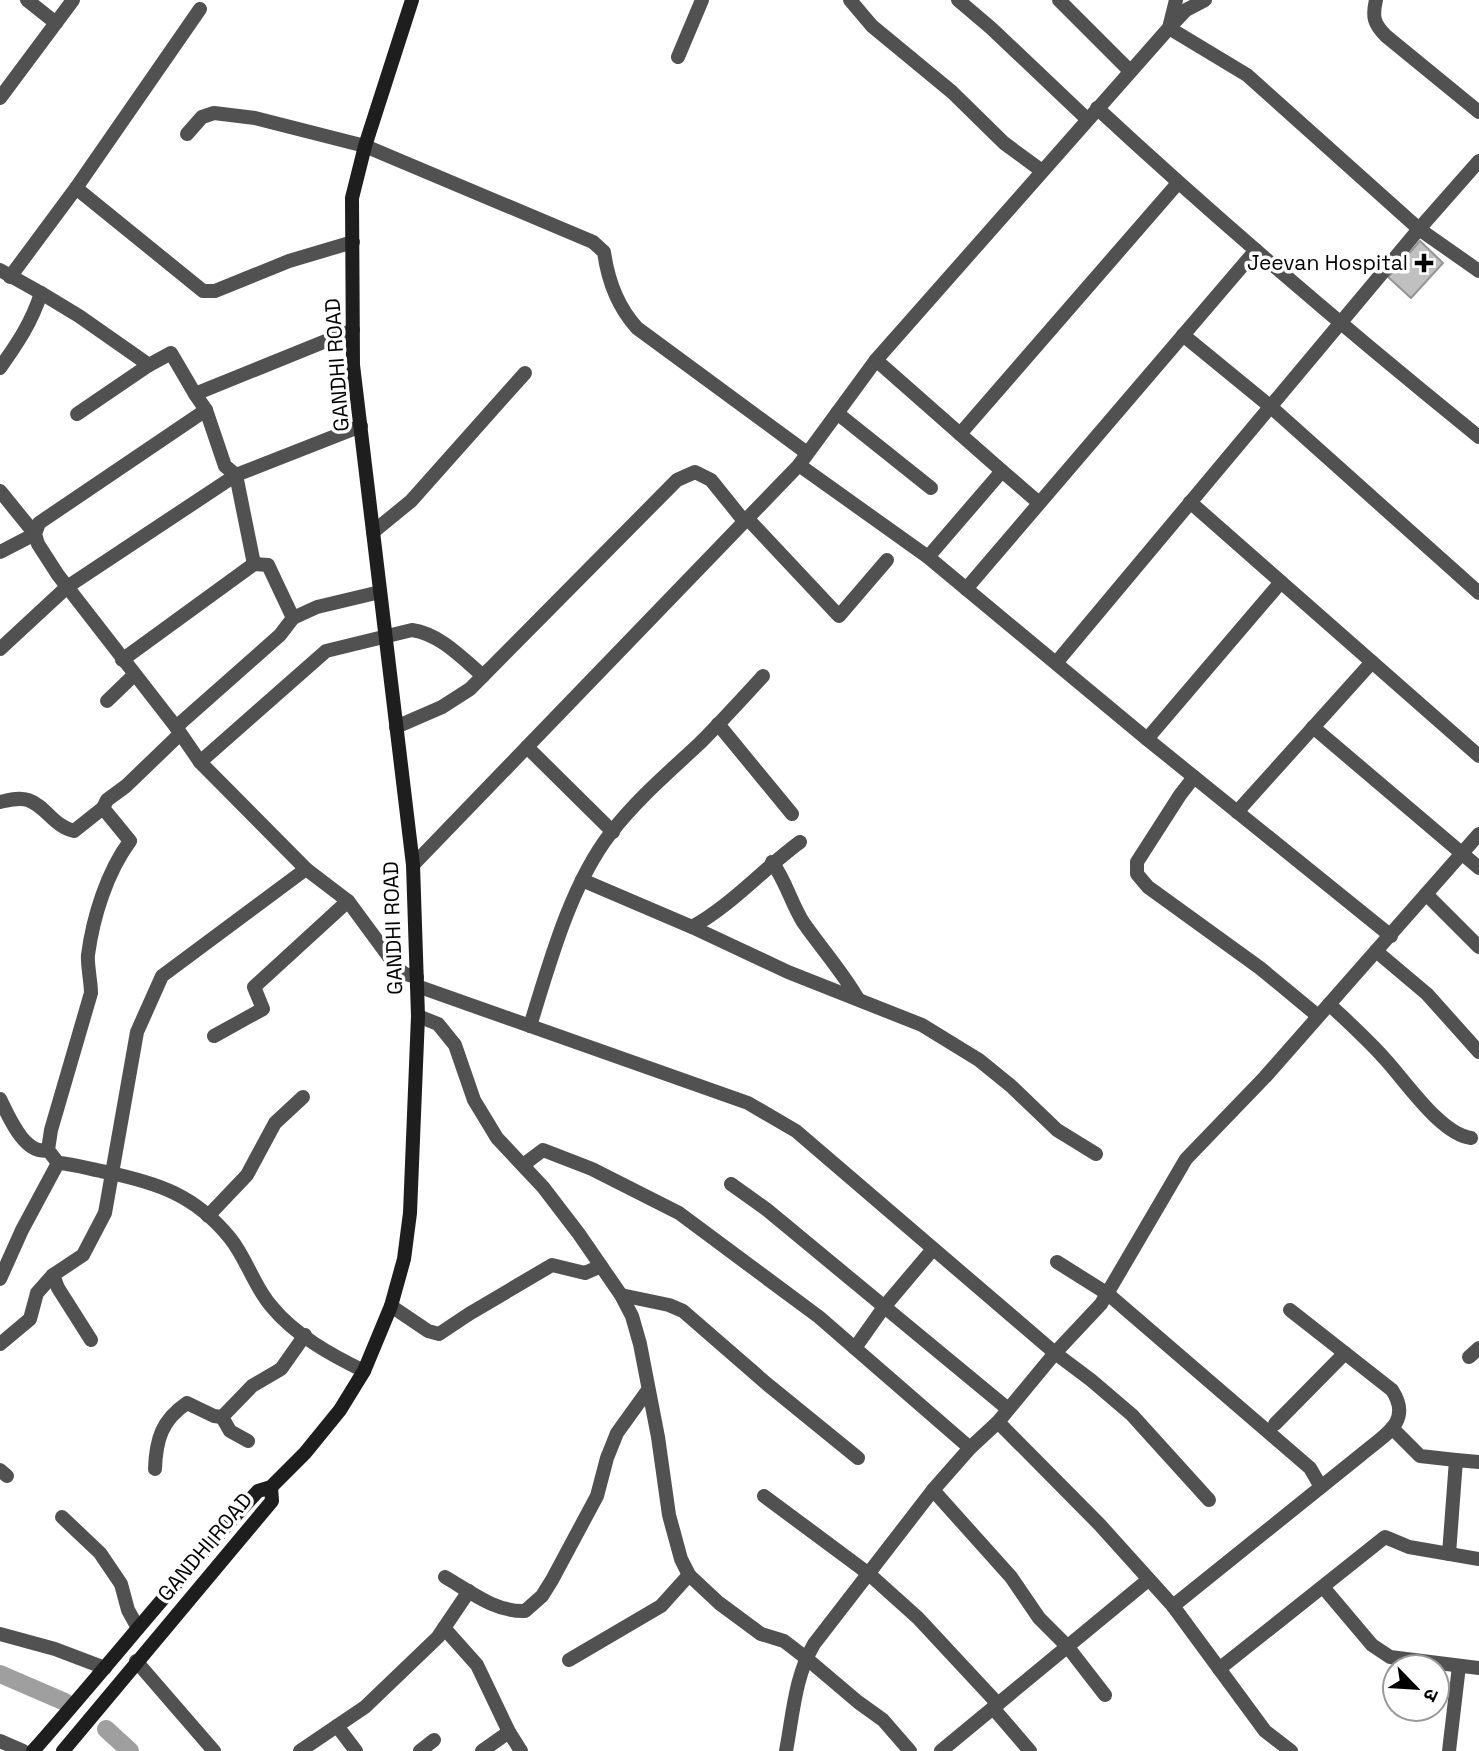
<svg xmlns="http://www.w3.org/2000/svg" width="1479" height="1751" font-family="'Space Grotesk','Noto Sans Devanagari',sans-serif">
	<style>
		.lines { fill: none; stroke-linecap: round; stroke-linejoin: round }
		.canal { stroke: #9f9f9f; stroke-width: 18 }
		.building { fill: #c0c0c0; stroke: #959595; stroke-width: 2 }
		.street { stroke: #515151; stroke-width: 14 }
		.secondary { stroke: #1e1e1e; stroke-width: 14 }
		.poi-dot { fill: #000; stroke: #fff; stroke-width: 2.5 }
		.labels { text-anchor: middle; stroke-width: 7; stroke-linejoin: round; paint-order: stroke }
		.poi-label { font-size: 21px; fill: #000; stroke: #fff; text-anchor: end }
		.street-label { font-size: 21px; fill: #000; stroke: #fff }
	</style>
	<rect width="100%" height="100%" fill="#fff"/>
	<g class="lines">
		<g class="canal">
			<polyline points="0,1674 65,1702"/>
			<polyline points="106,1729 130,1751"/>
		</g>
	</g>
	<polygon class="building" points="1420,241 1443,263 1411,298 1388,277"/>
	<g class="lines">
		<g class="street">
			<polyline points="27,0 56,23"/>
			<polyline points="850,0 872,26 952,92 1004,143 1042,171"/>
			<polyline points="958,0 991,28 1087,119"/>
			<polyline points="1059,0 1130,71"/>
			<polyline points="1176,0 1169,28 1247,75 1419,229 1479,271"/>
			<path d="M1376 0C1372 17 1374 24 1386 36L1479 112"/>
			<polyline points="678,57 702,0"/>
			<polyline points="0,98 73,0"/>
			<path d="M1097 108C1220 222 1348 331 1479 437"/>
			<path d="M187 134 202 117 214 113 255 118 365 146 593 242 604 252C608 281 617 306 637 328L807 453"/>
			<polyline points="76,188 203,291 215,291 289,261 353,242"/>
			<path d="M0 270 41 293C32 322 17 344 0 368"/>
			<polyline points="10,277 76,188 200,9"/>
			<polyline points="41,293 79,316 149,365 171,353 195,394"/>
			<polyline points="1183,335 1271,407 1479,593"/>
			<polyline points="876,360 960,434"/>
			<polyline points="206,410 195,394 353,330"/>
			<polyline points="837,413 931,488"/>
			<polyline points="77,414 149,365"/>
			<polyline points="799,465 928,557 1147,739 1391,936"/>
			<polyline points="1002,471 1039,503"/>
			<polyline points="0,491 35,534 0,552"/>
			<polyline points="1190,502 1479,756"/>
			<polyline points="747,518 839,616 887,560"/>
			<polyline points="373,532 411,501 525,373"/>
			<polyline points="928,557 1002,471 960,434 1178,183"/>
			<polyline points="966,589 1256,250"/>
			<polyline points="0,649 67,587 236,475 254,564"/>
			<polyline points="122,660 254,564 268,565 293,618 317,607 380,592"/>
			<polyline points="1056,663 1419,229 1479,161"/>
			<polyline points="107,701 134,675"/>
			<polyline points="718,724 792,814"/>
			<polyline points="176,727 280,635 293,618"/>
			<polyline points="396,727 442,707 470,689 677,480 695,472 711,480 744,521"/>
			<polyline points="1313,727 1479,868"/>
			<polyline points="1147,739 1281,582"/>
			<polyline points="527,747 613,832"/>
			<polyline points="200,762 176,727 58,575 38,544 35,534 39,523 206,410 225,466 236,475 361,426"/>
			<polyline points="1194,777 1180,795 1137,862 1137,874 1148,887 1260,968 1318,1016"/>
			<path d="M0 802C9 800 19 797 28 800 46 806 53 826 74 831L103 808"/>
			<polyline points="1237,812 1372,662"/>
			<path d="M772 862C786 881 791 903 803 922 821 948 842 971 858 999"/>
			<polyline points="413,865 799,465 876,360 1169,28 1186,10 1205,0"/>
			<polyline points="582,880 692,927 788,972 922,1025 979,1060 1011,1086 1057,1130 1096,1154"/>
			<polyline points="1426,894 1479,947"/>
			<polyline points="348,901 398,969 405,974 417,977"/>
			<path d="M692 927C732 905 763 869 800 842"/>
			<polyline points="1376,951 1427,994 1479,1052"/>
			<polyline points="417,986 748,1103 796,1131 1055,1353 1091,1380 1132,1415 1209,1500"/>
			<path d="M1329 1004C1348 1022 1367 1039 1384 1058 1404 1079 1440 1134 1471 1138"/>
			<polyline points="418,1016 438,1024 455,1045 474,1100 497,1138 543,1187 579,1234 621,1295 632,1316 640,1344 658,1437 669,1515 681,1559 689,1575 661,1606 569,1660"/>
			<path d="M530 1026C549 965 570 886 610 834 636 800 669 772 700 743 722 721 742 699 763 676"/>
			<path d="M214 1036 263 1009 254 987 348 901 306 869 200 762 326 651 412 630C440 634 462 658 483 676"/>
			<path d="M0 1099C9 1117 25 1156 48 1150"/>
			<path d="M58 1163 48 1150 51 1130 91 993C91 982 87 964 88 955 93 917 107 872 130 841L103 808 107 800 126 786 180 734"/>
			<polyline points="523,1165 543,1150 592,1169 679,1213 819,1317 970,1448"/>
			<polyline points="731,1184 766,1209 1008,1409"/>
			<polyline points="208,1216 247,1175 275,1123 303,1097"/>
			<polyline points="1057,1262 1108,1294 1310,1468 1321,1487"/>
			<path d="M0 1279 22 1230 58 1163C74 1164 90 1169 106 1172 158 1183 195 1195 230 1238 247 1259 254 1287 272 1307 295 1335 331 1355 364 1371"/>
			<polyline points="621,1295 669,1305 683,1311 767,1384 858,1458"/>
			<polyline points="391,1306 428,1331 439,1334 469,1314 552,1265 585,1273 601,1266"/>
			<polyline points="91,1340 58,1288 53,1275 83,1255 105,1213 137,1032 162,976 306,869"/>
			<polyline points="0,1344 30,1319 37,1293 53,1275"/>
			<polyline points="855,1348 884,1307 933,1249"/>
			<polyline points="1469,1357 1479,1348"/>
			<polyline points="222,1417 230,1431 248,1441"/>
			<polyline points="998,1422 1100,1525 1173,1606 1265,1731 1291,1751"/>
			<polyline points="1275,1424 1345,1353"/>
			<polyline points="1392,1428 1420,1456 1456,1460"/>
			<path d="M155 1469C156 1439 162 1420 187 1403L214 1416 222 1417 252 1386 281 1369 305 1335"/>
			<polyline points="0,1470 7,1476"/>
			<polyline points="933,1490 1011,1577 1039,1618 1067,1646 1105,1695"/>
			<polyline points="764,1496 869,1574 918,1618 998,1704"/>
			<polyline points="62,1517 100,1553 121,1584 128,1610 138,1628"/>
			<polyline points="1449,1554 1456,1460 1479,1462"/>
			<polyline points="689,1575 719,1603 761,1634 784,1641 806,1658 858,1702 883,1720 910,1751"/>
			<path d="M445 1577C471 1592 495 1612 525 1611L542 1596 552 1580 597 1496 607 1458 617 1433 648 1390"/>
			<polyline points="1323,1587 1372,1645 1390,1657 1479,1668"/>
			<path d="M1173 1606 1362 1454C1384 1435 1413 1422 1392 1390L1290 1310"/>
			<polyline points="444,1628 469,1591"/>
			<polyline points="0,1634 55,1649 105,1668"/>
			<polyline points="136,1661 214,1751"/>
			<polyline points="1219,1669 1385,1537 1409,1547 1479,1559"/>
			<polyline points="993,1708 1030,1751"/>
			<polyline points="337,1726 356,1751"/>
			<polyline points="0,1741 23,1751"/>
			<polyline points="300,1751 365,1707 438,1637 444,1628 477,1665 509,1732 521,1751"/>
			<polyline points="420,1751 434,1740"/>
			<polyline points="482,1751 509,1732"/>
			<path d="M786 1751C793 1714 795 1676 814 1644L933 1490 970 1448 998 1422 1055 1353 1101 1304 1186 1159 1265 1077 1479 834"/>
			<polyline points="941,1751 1148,1580"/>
			<polyline points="1449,1751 1459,1666"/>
		</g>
		<g class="secondary">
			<path d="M33 1751C109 1665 180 1575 258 1491L271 1487 305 1453 340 1410 364 1371 391 1306 404 1259 410 1213 418 1016 413 865 353 365 352 198 365 146 412 0"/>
			<polyline points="63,1751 272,1501 271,1487"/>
		</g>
	</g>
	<path class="poi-dot" d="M1420.5 252.5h7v7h7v7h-7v7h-7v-7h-7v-7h7z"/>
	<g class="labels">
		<g class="poi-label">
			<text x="1408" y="270">Jeevan Hospital</text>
		</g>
		<g class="street-label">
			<text transform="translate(337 365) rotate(-94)" y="7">GANDHI ROAD</text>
			<text transform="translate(393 928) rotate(-92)" y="7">GANDHI ROAD</text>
			<text transform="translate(205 1547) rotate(-50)" y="7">GANDHI ROAD</text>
		</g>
	</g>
	<g transform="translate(1416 1688) rotate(115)"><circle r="33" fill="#ffffff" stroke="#999999" stroke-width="2"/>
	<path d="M0-5L12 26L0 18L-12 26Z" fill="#000000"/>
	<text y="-10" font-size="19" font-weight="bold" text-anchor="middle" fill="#000000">उ</text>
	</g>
</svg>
